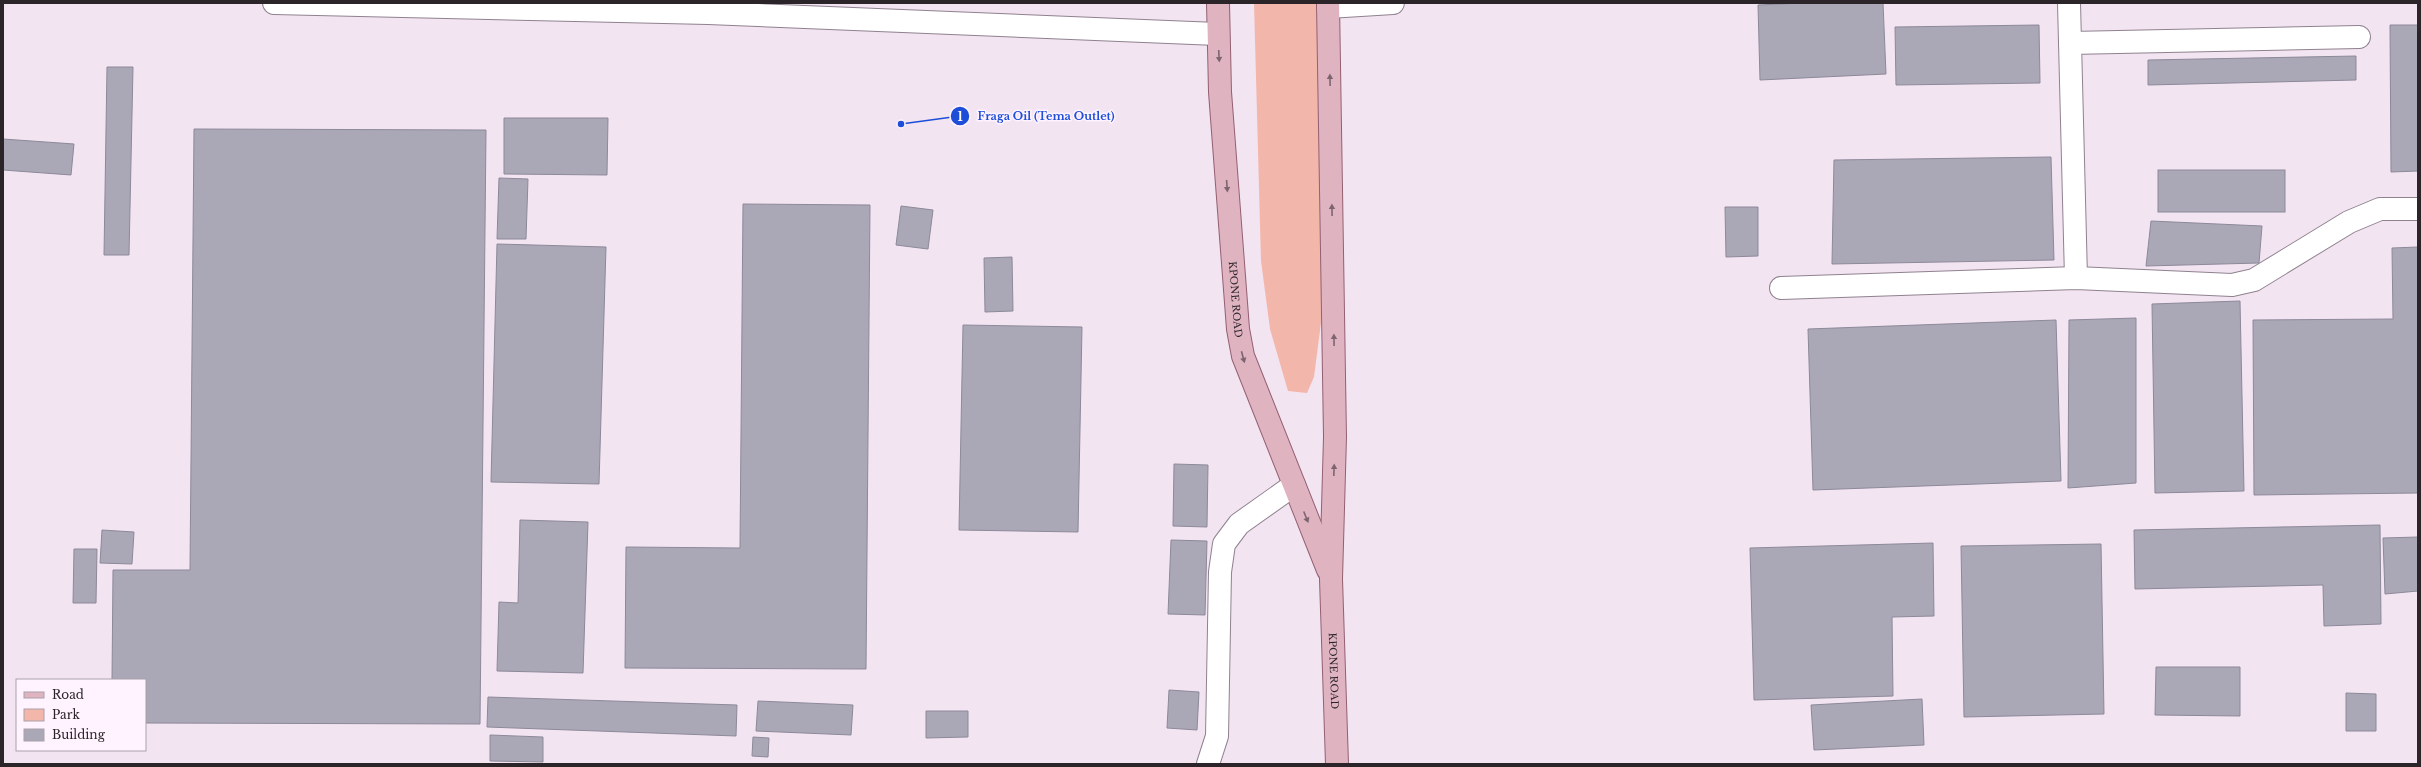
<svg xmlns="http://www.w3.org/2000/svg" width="2421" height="767" font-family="'Libre Baskerville',serif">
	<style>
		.green { fill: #f3b6aa }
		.building { fill: #aaa7b7; stroke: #8d8999 }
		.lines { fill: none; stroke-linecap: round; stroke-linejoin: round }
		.minor-casing { stroke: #8f828f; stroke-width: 24 }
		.major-casing { stroke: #936072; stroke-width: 24 }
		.minor { stroke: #fff; stroke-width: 22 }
		.major { stroke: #e0b3c1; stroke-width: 22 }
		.oneway { fill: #7c656e }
		.labels { text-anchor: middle; stroke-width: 3; stroke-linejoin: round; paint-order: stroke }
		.street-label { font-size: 10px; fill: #2b252a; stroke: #fef3fe }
		.leader { fill: none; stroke: #1d4ed8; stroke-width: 1.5 }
		.callout-dot { fill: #1d4ed8; stroke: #fef3fe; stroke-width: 1.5 }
		.mark-label { font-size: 12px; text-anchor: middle; font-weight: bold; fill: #fff }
		.callout-label { font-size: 11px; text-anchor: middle; font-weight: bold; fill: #1d4ed8; stroke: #fef3fe; stroke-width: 3; stroke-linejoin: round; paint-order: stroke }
	</style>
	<rect width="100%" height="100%" fill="#f3e4f2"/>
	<polygon class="green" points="1254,3 1317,3 1322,315 1314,377 1307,393 1288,391 1270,329 1261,261"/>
	<g class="building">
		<polygon points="1802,3 1883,3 1886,74 1760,80 1758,5"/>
		<polygon points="2039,25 2040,83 1896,85 1895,27"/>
		<polygon points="2390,25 2418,25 2418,171 2391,172"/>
		<polygon points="2356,56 2356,80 2148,85 2148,60"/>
		<polygon points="107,67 133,67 129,255 104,255"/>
		<polygon points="504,118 608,118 607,175 504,174"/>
		<polygon points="194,129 486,130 480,724 145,723 145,680 112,680 113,570 190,570"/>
		<polygon points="3,139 74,144 71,175 3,170"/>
		<polygon points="2051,157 2054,260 1832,264 1834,160"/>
		<rect x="2158" y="170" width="127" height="42"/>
		<polygon points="499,178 528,179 526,239 497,239"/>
		<polygon points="743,204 870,205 866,669 625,668 626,547 740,548"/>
		<polygon points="901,206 933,210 928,249 896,245"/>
		<polygon points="1725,207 1758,207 1758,256 1726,257"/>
		<polygon points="2151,221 2262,226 2259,263 2146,266"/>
		<polygon points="497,244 606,247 599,484 491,482"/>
		<polygon points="2418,247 2418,493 2254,495 2253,320 2393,319 2392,248"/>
		<polygon points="1012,257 1013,311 985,312 984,258"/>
		<polygon points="2240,301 2244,491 2155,493 2152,304"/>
		<polygon points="2136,318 2136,483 2068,488 2069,320"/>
		<polygon points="2056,320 2061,481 1813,490 1808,329"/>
		<polygon points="963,325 1082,327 1078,532 959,530"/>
		<polygon points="1174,464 1208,465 1207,527 1173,526"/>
		<polygon points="520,520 588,522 583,673 497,671 499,602 518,603"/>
		<polygon points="2380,525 2381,624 2324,626 2323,585 2135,589 2134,530"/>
		<polygon points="102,530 134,532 132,564 100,563"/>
		<polygon points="2418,537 2418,591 2385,594 2383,538"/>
		<polygon points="1171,540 1207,541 1205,615 1168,614"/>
		<polygon points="1933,543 1934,616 1892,617 1893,696 1754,700 1750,548"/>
		<polygon points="2101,544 2104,714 1964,717 1961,546"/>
		<polygon points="74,549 97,549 96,603 73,603"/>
		<polygon points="2156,667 2240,667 2240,716 2155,715"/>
		<polygon points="1169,690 1199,692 1197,730 1167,728"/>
		<polygon points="2346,693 2376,694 2376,731 2346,731"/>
		<polygon points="488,697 737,705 736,736 487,727"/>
		<polygon points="1922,699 1924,745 1814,750 1811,705"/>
		<polygon points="758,701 853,705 851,735 756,731"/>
		<polygon points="926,711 968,711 968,737 926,738"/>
		<polygon points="490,735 543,737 543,762 490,761"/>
		<polygon points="753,737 769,738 768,757 752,756"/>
	</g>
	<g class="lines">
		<defs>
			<g id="minor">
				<polyline points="274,3 708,13 1217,34"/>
				<polyline points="2069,3 2076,278"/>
				<polyline points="1328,7 1393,3"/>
				<polyline points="2070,43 2359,37"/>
				<polyline points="1781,288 2076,278 2232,285 2254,280 2349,222 2380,209 2418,209"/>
				<polyline points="1208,764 1217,736 1220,572 1224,544 1239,524 1294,485"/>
			</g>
			<g id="major">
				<path id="s1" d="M1218 3 1220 92 1238 329 1243 356 1328 570"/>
				<path id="s2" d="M1328 3 1335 437 1331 579 1337 764"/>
			</g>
		</defs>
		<use href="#minor" class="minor-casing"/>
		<use href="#major" class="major-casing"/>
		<use href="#minor" class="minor"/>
		<use href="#major" class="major"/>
	</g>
	<defs><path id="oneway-solid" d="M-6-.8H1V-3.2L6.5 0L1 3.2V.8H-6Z"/></defs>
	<g class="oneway">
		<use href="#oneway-solid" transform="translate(1219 56) rotate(87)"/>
		<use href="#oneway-solid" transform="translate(1330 80) rotate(-91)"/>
		<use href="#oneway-solid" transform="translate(1227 186) rotate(86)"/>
		<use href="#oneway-solid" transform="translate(1332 210) rotate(-91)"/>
		<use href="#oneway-solid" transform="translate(1334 340) rotate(-91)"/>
		<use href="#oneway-solid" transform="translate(1243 357) rotate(75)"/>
		<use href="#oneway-solid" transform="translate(1334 470) rotate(-88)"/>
		<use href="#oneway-solid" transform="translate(1306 517) rotate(68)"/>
	</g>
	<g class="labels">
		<g class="street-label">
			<text dy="4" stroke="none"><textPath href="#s1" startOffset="297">KPONE ROAD</textPath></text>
			<text dy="4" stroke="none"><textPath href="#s2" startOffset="668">KPONE ROAD</textPath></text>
		</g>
	</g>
	<path class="leader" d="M901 124L960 116"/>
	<g class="callout-dot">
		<circle cx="901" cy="124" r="4"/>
		<circle cx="960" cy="116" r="10"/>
	</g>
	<g class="mark-label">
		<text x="960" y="121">1</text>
	</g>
	<g class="callout-label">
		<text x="1046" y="120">Fraga Oil (Tema Outlet)</text>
	</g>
	<rect width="2421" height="767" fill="none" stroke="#2b252a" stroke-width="8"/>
	<rect x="16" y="679" width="130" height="72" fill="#fef3fe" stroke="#aaa1a9"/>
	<rect x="24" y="692" width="20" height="6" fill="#e0b3c1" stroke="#aaa1a9"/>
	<text x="52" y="699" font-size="12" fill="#2b252a">Road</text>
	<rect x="24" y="709" width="20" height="12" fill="#f3b6aa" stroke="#aaa1a9"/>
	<text x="52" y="719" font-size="12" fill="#2b252a">Park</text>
	<rect x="24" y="729" width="20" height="12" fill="#aaa7b7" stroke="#aaa1a9"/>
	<text x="52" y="739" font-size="12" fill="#2b252a">Building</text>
</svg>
